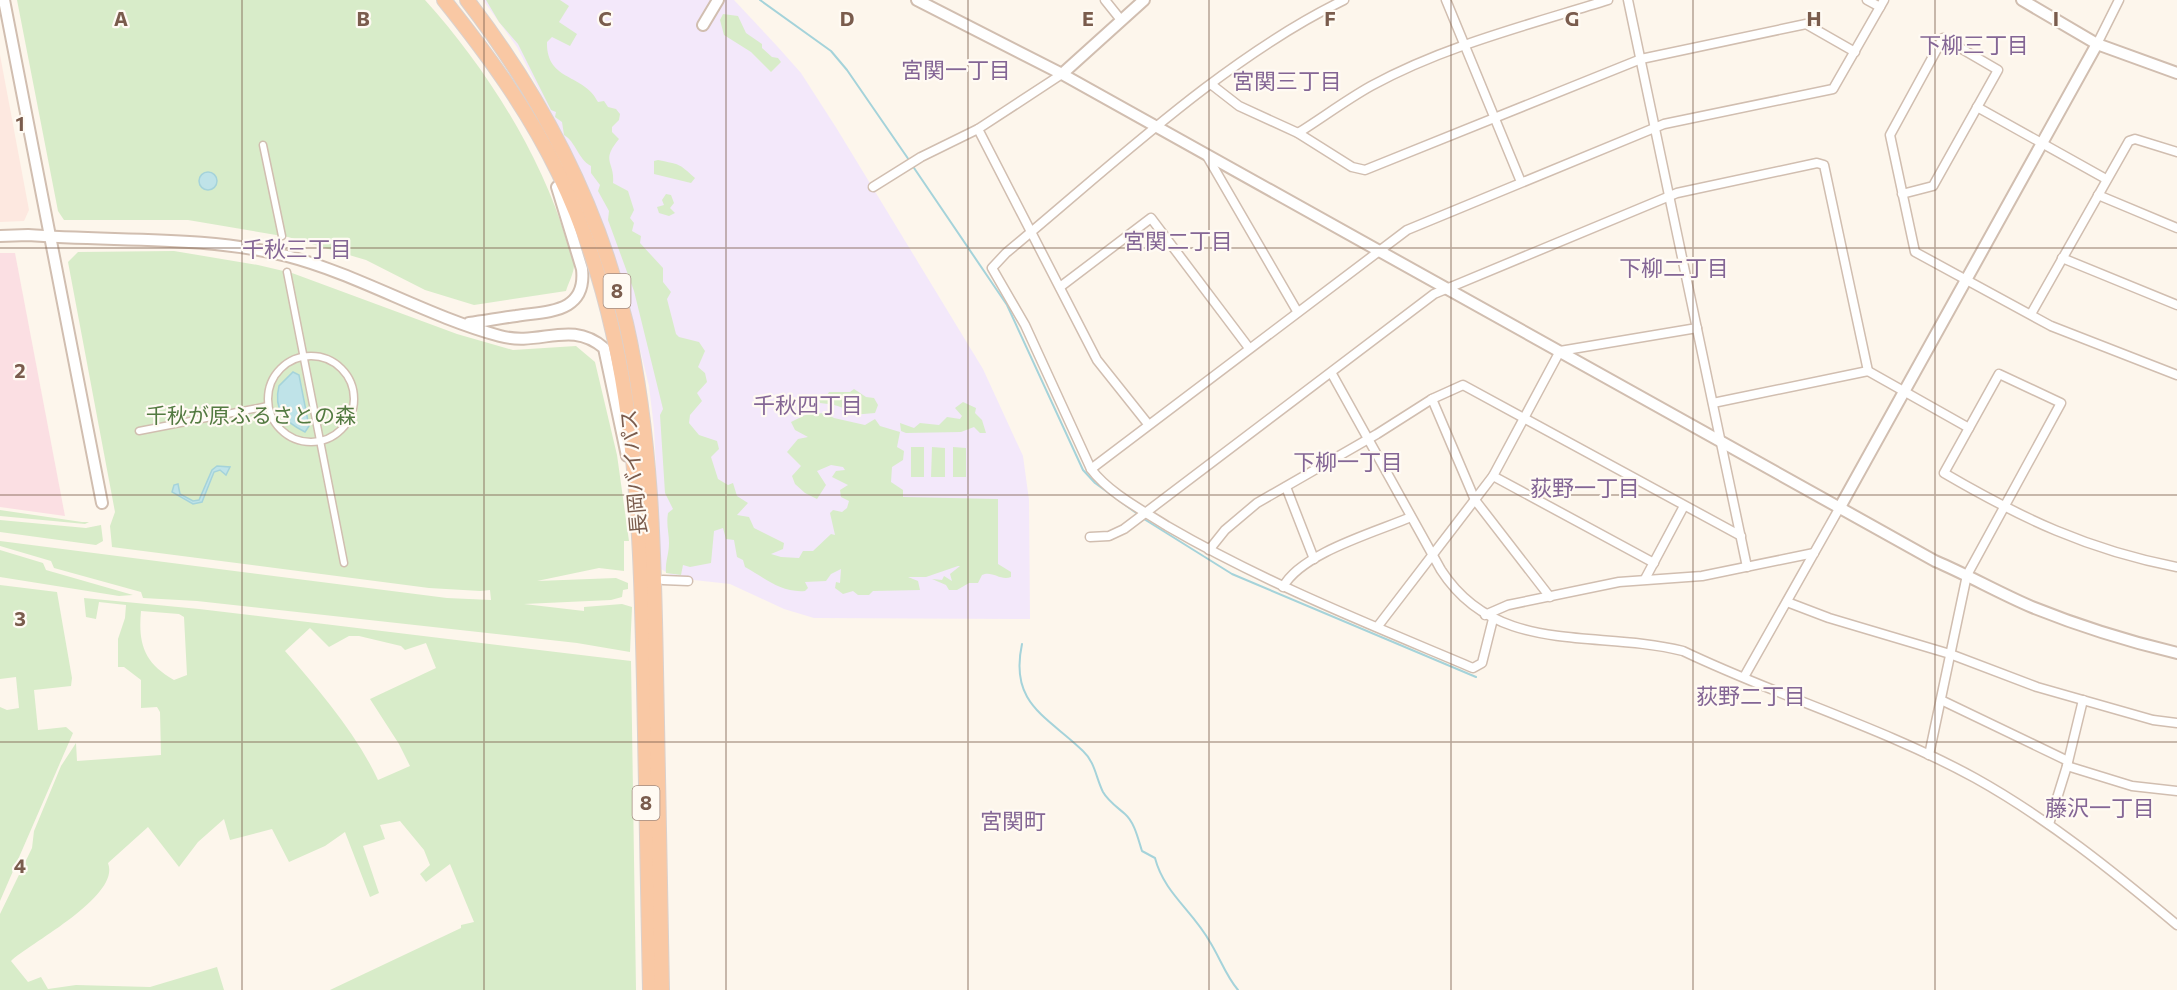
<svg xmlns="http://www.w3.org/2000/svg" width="2177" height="990" font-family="Commissioner,'Noto Sans JP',sans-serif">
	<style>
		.commercial { fill: #fde8e0 }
		.education { fill: #f3e8fa }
		.medical { fill: #fbdfe3 }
		.green { fill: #d8ecc9; fill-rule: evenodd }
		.water { fill: #bfe3e8; stroke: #a5d3da; stroke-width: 1.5 }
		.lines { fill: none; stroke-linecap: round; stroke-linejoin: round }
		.stream { stroke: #a5d3da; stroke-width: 2 }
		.pedestrian-casing { stroke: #d1beb0; stroke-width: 9 }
		.minor-casing { stroke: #d1beb0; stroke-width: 11 }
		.tertiary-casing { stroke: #d1beb0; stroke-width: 14 }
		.trunk-casing { stroke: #dad1cd; stroke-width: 16 }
		.pedestrian { stroke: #fff; stroke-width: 6 }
		.minor { stroke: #fff; stroke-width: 8 }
		.tertiary { stroke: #fff; stroke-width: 10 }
		.trunk { stroke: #f9c8a4; stroke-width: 14 }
		.grid { fill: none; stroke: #7a5c4d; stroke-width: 1.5; stroke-opacity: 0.55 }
		.labels { text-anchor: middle; stroke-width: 4.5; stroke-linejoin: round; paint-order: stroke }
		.shield { fill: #fffaf3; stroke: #a28b7f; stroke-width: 1.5 }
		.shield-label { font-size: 20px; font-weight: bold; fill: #7a5c4d }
		.park-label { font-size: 21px; fill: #537a41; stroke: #fffaf3 }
		.street-label { font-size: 21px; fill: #7a5c4d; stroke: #fffaf3 }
		.neighbourhood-label { font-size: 22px; fill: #846695; stroke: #fffaf3 }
		.grid-label { font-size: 20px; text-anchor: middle; font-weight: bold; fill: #7a5c4d; stroke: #fffaf3; stroke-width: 4.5; stroke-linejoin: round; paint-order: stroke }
	</style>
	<rect width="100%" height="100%" fill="#fdf6ec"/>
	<polygon class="commercial" points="0,55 29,210 24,221 0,222"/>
	<polygon class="education" points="483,0 734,0 777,46 801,73 837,129 983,369 1023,456 1029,500 1030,619 814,618 784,609 730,584 676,578 661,569 654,428 649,386 626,292 594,203 576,162 517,47"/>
	<polygon class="medical" points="0,253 15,253 65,516 0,507"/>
	<g class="green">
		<path d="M17 0H425C484 65 541 154 566 239 568 246 574 257 574 265 574 273 568 284 566 291L474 305 425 290 366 260 288 237 188 220H64L58 211Z"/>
		<path d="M486 0H560L569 6 559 22 577 34 570 46 552 37 547 42C546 82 584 73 598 102L604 101 608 107 616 109 620 114 619 120 612 127V132L619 139C600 162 615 161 613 183L628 191 634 210 630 218 634 223 632 231 641 236 640 243 663 268V282L671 292 667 299 676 334 679 337 699 342 705 351 698 367 705 373 707 382 697 393 702 401 690 415 689 423 699 435 717 441 719 449 711 457 718 479 728 485 733 483 737 496 748 503 737 515 749 517 754 528 784 543 783 549 771 554 781 557 799 558 803 551H813L831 534 835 535 830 513 833 510 842 512 847 508 849 501 841 497 840 490 848 485 832 477 836 471 845 470 843 467 831 465 817 471 826 485 817 499 805 493 795 484 792 476 801 466 787 452 798 439 808 437 795 430 791 422 807 414 826 413 834 418 865 425 875 419 880 426 900 432 897 447 904 451 903 460 892 467 891 482 903 490V497L998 499V564L1011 572V577C1000 581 992 570 982 575L978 583H969L957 590H949L946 585 932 579 942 580 944 576 952 581 950 574 960 566H958L926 577H908L918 581 920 590 873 591 869 595H858L853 591 843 594 835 588 836 582 840 583 841 569 831 574 826 581 805 582 808 588 805 591C781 593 765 578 745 567L743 560 737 557 734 540 726 539 723 528 714 531 711 563 690 567 683 565 681 575 666 573C665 562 669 554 669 543 669 532 666 525 668 513L673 509 665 493 660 415 663 409 634 291 608 220 609 211 598 191 600 185 591 173V166C578 159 576 142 564 135L562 122 555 117 556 112 551 110 518 44 499 22Z"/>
		<polygon points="723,14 738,16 746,33 762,44 762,48 772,57 778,58 781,62 771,72 751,52 724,35 720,20"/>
		<path d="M658 160C681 165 677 162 695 178L691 183 654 174V161Z"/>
		<polygon points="666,194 671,195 674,203 670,208 675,213 669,216 659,213 657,207 664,205 662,200"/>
		<polygon points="174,251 258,265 292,273 457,334 513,350 576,346 595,362 617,455 629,541 624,541 624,571 599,568 537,581 616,578 628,583 628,589 623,590 622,597 611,600 524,604 584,611 584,607 622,604 632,607 630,652 577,643 197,601 143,598 141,592 54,568 51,561 0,546 0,541 447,598 491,600 490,590 480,591 429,588 112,547 110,526 115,512 68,262 78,252"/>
		<path d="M854 389 866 397 874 398 878 405 875 413 852 415C846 406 830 404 820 403L819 399H825L829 392H850Z"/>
		<polygon points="963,402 976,408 975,413 982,420 986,433 980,433 974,427 961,432 906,433 901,431 900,423 914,428 920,423 939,425 947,417 960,419 962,416 955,408"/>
		<rect x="911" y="447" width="13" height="30"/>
		<polygon points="932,447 945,448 945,477 931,477"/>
		<polygon points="953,447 966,448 966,477 953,477"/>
		<polygon points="0,510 82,522 89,522 85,524 0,516"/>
		<polygon points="0,520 86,528 101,525 103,541 96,545 0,532"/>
		<polygon points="0,550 43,563 46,570 133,595 119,596 0,577"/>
		<polygon points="0,585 57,592 72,678 71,686 34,690 38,730 66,727 73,733 0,901 0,707 7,710 19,708 16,677 0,679"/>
		<path d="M84 598 199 609 631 661 636 990H330L461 928V925L474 922 450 864 426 882 420 874 430 865 424 850 400 821 380 825 385 839 363 846 379 893 370 897 345 832 325 846 289 862 272 829 230 840 224 819 198 842 179 867 148 827 108 863C121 896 32 942 11 961L28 982 41 977 48 989 76 985 150 987 217 967 224 990H0V914L32 848 34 831 61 766 76 743 77 761 161 755 160 712 157 707 141 708V680L124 667H118V639L125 618 126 605 99 602 96 619 86 617ZM141 611 179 614 184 617 187 675 174 680C144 663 138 644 141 611ZM310 628 329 647 349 636H359L401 646 405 650 426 643 436 668 370 699 399 744 410 766 378 780C356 733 319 690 285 651Z"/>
	</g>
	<g class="water">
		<circle cx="208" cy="181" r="9"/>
		<path d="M293 372 299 375 309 426 305 432C285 422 273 410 279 386Z"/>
		<polygon points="217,466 230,467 226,475 220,470 214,472 202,502 193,504 172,492 174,485 178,484 180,494 193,501 199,500 212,470"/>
	</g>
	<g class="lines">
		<g class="stream">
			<polyline points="760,0 831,51 847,70 909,160"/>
			<polyline points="912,165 1007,305 1083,470 1095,483 1139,515"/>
			<polyline points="1144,519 1232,574 1476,677"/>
			<path d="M1022 644C1009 704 1047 716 1083 751 1095 762 1096 778 1103 792 1108 801 1117 807 1125 814 1135 823 1138 839 1142 851L1155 858C1164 893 1193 911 1210 942 1220 958 1226 976 1238 990"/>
		</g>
		<defs>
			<g id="pedestrian">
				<polyline points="263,145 282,236"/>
				<polyline points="287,272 344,563"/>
				<circle cx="311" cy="399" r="43"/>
				<polyline points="139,431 268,406"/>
			</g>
			<g id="minor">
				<polyline points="1105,0 1121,20"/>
				<path d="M1344 0C1224 58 1109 168 1006 253L992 268 1025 325 1091 469C1109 493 1142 510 1167 526 1265 583 1369 624 1473 668L1482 663 1493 619"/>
				<polyline points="1446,0 1521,182"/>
				<polyline points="1628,0 1747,567"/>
				<polyline points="1867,0 1880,7"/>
				<polyline points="2097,44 2119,0"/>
				<polyline points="1062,74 978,129 1097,360 1148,424"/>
				<polyline points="1212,85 1239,106 1298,133 1352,167 1365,170 1641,59 1806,24 1855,52"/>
				<polyline points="1977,107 2106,179"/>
				<path d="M1298 133C1322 118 1346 100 1371 86 1444 46 1528 25 1608 0"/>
				<polyline points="1207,156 1297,311"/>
				<polyline points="873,187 921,157 978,129"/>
				<polyline points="1902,194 1933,186 1998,70 1943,38 1890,135 1915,252 2051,326 2177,375"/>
				<polyline points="2098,195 2177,228"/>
				<polyline points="2062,258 2177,305"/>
				<polyline points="1060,287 1151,218 1249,348"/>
				<polyline points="2031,314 2129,141 2135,139 2177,152"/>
				<path d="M1332 374 1441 570C1497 657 1596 629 1683 651 1779 697 1882 727 1975 778 2047 818 2114 872 2177 925"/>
				<polyline points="1432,399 1475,500 1550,597"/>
				<polyline points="1713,403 1868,371 1969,428"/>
				<polyline points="1091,469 1407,230 1664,124 1833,89 1884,0"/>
				<polyline points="1493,476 1654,563"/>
				<polyline points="1286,487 1314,559"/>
				<polyline points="1090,537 1109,536 1124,529 1434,294 1677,193 1817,163 1824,165 1868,371"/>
				<polyline points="1209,550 1225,530 1257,503 1377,434 1432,399 1463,385 1741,536"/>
				<polyline points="1645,579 1684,506"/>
				<polyline points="663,580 688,581"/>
				<path d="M1283 587C1301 553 1376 532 1411 517"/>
				<polyline points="1787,602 1829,618 1950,654 2037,687 2153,720 2177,723"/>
				<polyline points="1485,615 1508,605 1619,582 1702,576 1814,553"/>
				<polyline points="1378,626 1493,476 1560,351 1697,328"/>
				<polyline points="1744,677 1840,507"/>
				<polyline points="1941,700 2068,761"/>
				<path d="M1929 755 1967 575 2061 403 1999 374 1944 473C2021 518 2088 550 2177 567"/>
				<polyline points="2067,766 2132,786 2177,791"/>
				<polyline points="2049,824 2067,766 2083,700"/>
			</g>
			<g id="tertiary">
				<polyline points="4,0 102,503"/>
				<path d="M917 0 1062 74 1935 561C1968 575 1999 593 2032 607 2079 626 2127 641 2177 653"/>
				<polyline points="2022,0 2097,44 2177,73"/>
				<polyline points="703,25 718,0"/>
				<polyline points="1062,74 1144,0"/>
				<path d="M0 236 28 235C114 242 202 235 287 256 360 275 426 316 500 336 540 347 570 319 604 348L627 456"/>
				<path d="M469 323C485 321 500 318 516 316 546 311 587 314 582 269L557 187"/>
				<polyline points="1840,507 2097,44"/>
			</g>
			<g id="trunk">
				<path d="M444 0C488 55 528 110 559 174 636 334 640 509 644 683 646 785 648 888 650 990"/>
				<path d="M467 0C541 96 598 205 626 323 652 436 654 554 656 669 658 776 660 883 662 990"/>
			</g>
		</defs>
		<use href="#pedestrian" class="pedestrian-casing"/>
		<use href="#minor" class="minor-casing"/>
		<use href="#tertiary" class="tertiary-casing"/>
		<use href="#trunk" class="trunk-casing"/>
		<use href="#pedestrian" class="pedestrian"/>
		<use href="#minor" class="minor"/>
		<use href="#tertiary" class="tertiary"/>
		<use href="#trunk" class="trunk"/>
	</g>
	<path class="grid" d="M242 0V990M484 0V990M726 0V990M968 0V990M1209 0V990M1451 0V990M1693 0V990M1935 0V990M0 248H2177M0 495H2177M0 742H2177"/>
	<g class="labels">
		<g class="shield">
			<rect x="603.5" y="274" width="27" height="34" rx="4.5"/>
			<rect x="632.5" y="786" width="27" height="34" rx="4.5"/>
		</g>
		<g class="shield-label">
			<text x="617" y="298">8</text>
			<text x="646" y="810">8</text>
		</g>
		<g class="park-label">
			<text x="251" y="423">千秋が原ふるさとの森</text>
		</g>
		<g class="street-label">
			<text transform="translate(634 472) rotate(-95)" y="7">長岡バイパス</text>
		</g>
		<g class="neighbourhood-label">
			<text x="1974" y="53">下柳三丁目</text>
			<text x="956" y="78">宮関一丁目</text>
			<text x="1287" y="89">宮関三丁目</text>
			<text x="1178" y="249">宮関二丁目</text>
			<text x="297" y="257">千秋三丁目</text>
			<text x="1674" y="276">下柳二丁目</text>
			<text x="808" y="413">千秋四丁目</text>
			<text x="1348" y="470">下柳一丁目</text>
			<text x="1585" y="496">荻野一丁目</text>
			<text x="1751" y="704">荻野二丁目</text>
			<text x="2100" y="816">藤沢一丁目</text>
			<text x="1013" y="829">宮関町</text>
		</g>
	</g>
	<g class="grid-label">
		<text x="121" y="26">A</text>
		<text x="363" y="26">B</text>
		<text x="605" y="26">C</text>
		<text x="847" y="26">D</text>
		<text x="1088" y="26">E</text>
		<text x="1330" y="26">F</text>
		<text x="1572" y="26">G</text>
		<text x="1814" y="26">H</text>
		<text x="2056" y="26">I</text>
		<text x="20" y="131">1</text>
		<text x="20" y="378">2</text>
		<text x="20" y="626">3</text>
		<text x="20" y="873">4</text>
	</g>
</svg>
